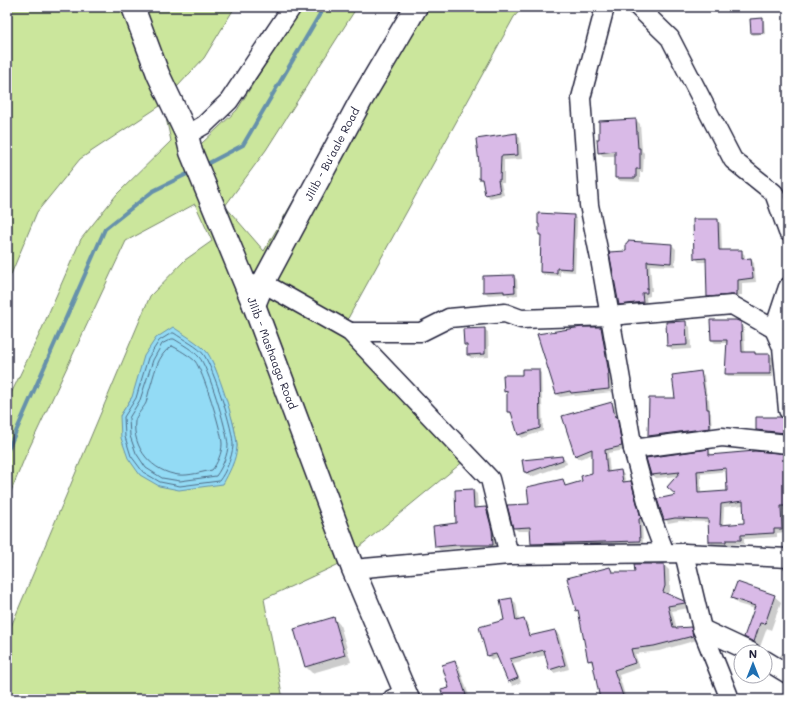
<svg xmlns="http://www.w3.org/2000/svg" width="795" height="706" font-family="Mali,sans-serif">
	<style>
		.green { fill: #cbe69c; stroke: #76846c; fill-rule: evenodd }
		.water { fill: #93dbf5; stroke: #6691ab }
		.shadow { fill: #0003; fill-rule: evenodd }
		.lines { fill: none; stroke-linecap: round; stroke-linejoin: round }
		.shore { stroke: #4f6c85; stroke-width: 1 }
		.stream { stroke: #6691ab; stroke-width: 4 }
		.building { fill: #d9bae7; stroke: #22223b; fill-rule: evenodd }
		.minor-casing { stroke: #22223b; stroke-width: 21 }
		.major-casing { stroke: #22223b; stroke-width: 25 }
		.minor { stroke: #fff; stroke-width: 18 }
		.major { stroke: #fff; stroke-width: 22 }
		.labels { text-anchor: middle; stroke-width: 3; stroke-linejoin: round; paint-order: stroke }
		.street-label { font-size: 11px; fill: #22223b; stroke: #fff }
	</style>
	<rect width="100%" height="100%" fill="#fff"/>
	<filter id="ink" filterUnits="userSpaceOnUse"><feTurbulence type="fractalNoise" baseFrequency=".025" numOctaves="2"/><feDisplacementMap in="SourceGraphic" scale="8" xChannelSelector="R" yChannelSelector="G"/><feConvolveMatrix kernelMatrix="1 2 1 2 8 2 1 2 1" color-interpolation-filters="sRGB"/></filter>
	<g filter="url(#ink)">
		<path class="green" d="M7 7H235L204 58 177 87 201 144 237 110 300 7H357L266 150 225 206 264 251 407 7H523L514 17 346 322 470 456 337 565 264 599 283 699H7V636L150 296 185 260 212 241 195 204 126 241 25 457 7 501V402L40 333 81 239 117 194 171 141 163 104 80 159 37 212 7 284ZM206 351 215 368 234 426 237 446 232 466 120 416 132 397Z"/>
		<path class="water" d="M173 327C183 334 199 343 206 351 216 361 238 432 237 447 236 460 229 473 223 484L179 490 159 486 140 475 128 458 121 438 120 416 132 397 144 356 156 338Z"/>
		<g class="shadow">
			<polygon points="762,19 764,21 765,34 753,35 751,33"/>
			<polygon points="636,120 640,124 642,151 644,153 643,172 640,172 640,182 620,181 616,177 616,156 603,156 599,152"/>
			<polygon points="516,134 520,138 522,159 504,160 504,183 501,183 504,195 490,198 486,194 483,182 480,179 480,163"/>
			<polygon points="574,216 577,220 575,272 560,271 560,276 544,275 541,272"/>
			<polygon points="717,220 721,224 722,251 741,251 745,255 745,259 750,259 754,263 756,282 742,283 742,295 739,295 739,299 712,300 708,296 707,262 699,262 695,258"/>
			<polygon points="629,244 672,245 676,249 675,266 650,265 652,291 650,291 650,296 646,297 647,306 624,308 620,304"/>
			<polygon points="514,276 517,280 518,295 508,296 507,294 488,295 484,291"/>
			<polygon points="685,322 690,327 691,349 673,350 668,346"/>
			<polygon points="740,323 744,327 745,353 755,353 757,355 770,355 773,358 773,377 729,377 726,374 728,343 715,343 712,340"/>
			<polygon points="601,328 604,331 612,377 611,377 612,392 575,396 574,395 560,397 557,394"/>
			<polygon points="484,329 488,332 489,357 471,358 468,355 468,348 465,345"/>
			<polygon points="538,370 541,373 543,431 522,438 519,435 513,415 508,412 508,394 505,391 523,376"/>
			<polygon points="700,372 704,375 707,398 709,399 710,412 711,413 712,431 652,439 649,436 649,399 677,399"/>
			<polygon points="611,403 615,406 617,418 620,421 625,450 608,453 610,473 621,471 624,475 626,483 630,482 634,486 644,522 642,522 643,545 536,547 532,544 531,531 518,531 514,528 530,505 562,481 567,487 584,481 593,474 593,454 579,459 576,455"/>
			<polygon points="780,416 783,420 788,421 788,436 761,434 757,430 780,418"/>
			<path d="M709 450 712 456 788 455V510H784L785 532 777 533V537L744 539V544H729V545L713 546 710 542 709 522 679 521 668 523 665 519 678 496V476L656 478 652 474ZM727 471 728 492 701 494V474ZM744 505 745 524 723 525 724 507Z"/>
			<polygon points="561,457 566,461 567,464 531,477 525,472"/>
			<polygon points="456,490 473,490 477,494 478,508 486,508 490,512 496,535 496,549 461,548 440,550 436,546 457,524"/>
			<polygon points="664,565 669,570 670,591 668,595 684,602 689,608 672,611 677,629 690,628 695,633 697,640 659,651 635,654 640,668 619,675 626,699 582,699 600,694 593,664 589,660 580,613 577,610 610,568 615,573 636,573"/>
			<polygon points="774,596 781,602 771,630 767,628 760,647 752,643 746,637 755,609 738,604 732,598"/>
			<polygon points="511,599 516,603 519,621 523,620 528,624 531,637 555,631 559,635 569,669 554,673 550,669 546,655 513,663 521,682 513,686 509,681 499,658 492,660 488,656 505,621"/>
			<polygon points="334,618 340,625 351,662 312,673 306,667"/>
			<polygon points="788,648 788,662 780,656"/>
			<polygon points="454,662 459,666 470,699 445,699 451,688"/>
		</g>
		<g class="lines">
			<g class="shore">
				<path d="M172 333H174C182 339 199 347 204 355 213 368 234 431 233 446 232 457 226 472 219 481L180 486 160 482 143 472 131 456 125 437 124 417 136 398 148 358 159 341Z"/>
				<path d="M172 339H174C182 344 193 350 199 357 208 366 227 430 228 445 228 454 222 468 216 476L180 481 162 478 146 468 136 453 130 436 129 418 140 400 153 360 162 344Z"/>
				<path d="M172 346C177 348 191 357 195 361 203 371 222 431 222 444 222 453 217 464 212 470 202 472 189 476 179 475 152 472 132 448 135 421 136 415 143 409 146 403 147 399 148 395 149 391 154 376 157 354 172 346Z"/>
			</g>
			<g class="stream">
				<polyline points="205,165 243,145 324,7"/>
				<polyline points="7,452 105,229 153,191 191,172"/>
			</g>
		</g>
		<g class="building">
			<polygon points="763,18 763,33 751,33 750,19"/>
			<polygon points="636,119 638,148 640,148 640,169 636,169 636,178 615,178 615,151 598,153 597,139 599,139 599,121"/>
			<polygon points="517,133 518,155 501,156 500,180 498,180 500,192 485,195 482,179 479,179 479,163 476,139"/>
			<polygon points="538,213 574,215 572,269 557,268 557,273 540,272 541,235 539,235 539,224 538,224"/>
			<polygon points="693,219 718,219 719,250 742,250 742,259 751,258 753,278 738,280 738,291 736,291 736,295 731,295 707,297 706,258 694,259"/>
			<polygon points="628,241 672,244 671,263 647,261 648,288 647,288 647,293 642,293 643,302 619,305 609,252 626,251 626,243 628,243"/>
			<polygon points="514,275 515,292 504,293 504,291 483,292 483,276"/>
			<polygon points="710,320 736,320 741,322 742,352 755,352 755,354 770,354 770,374 725,374 727,340 711,340"/>
			<polygon points="686,321 687,345 667,346 666,322"/>
			<polygon points="582,327 601,327 609,374 608,374 609,389 571,393 570,391 556,394 537,334"/>
			<polygon points="485,328 485,354 467,355 467,345 464,345 463,329"/>
			<polygon points="522,369 539,369 540,428 518,435 511,412 507,412 507,391 504,392 503,375 522,375"/>
			<polygon points="701,371 705,395 706,395 707,409 709,409 710,428 648,436 649,398 675,398 672,375"/>
			<polygon points="612,402 615,417 617,416 622,446 605,450 607,472 621,470 623,482 631,481 641,518 639,519 640,541 531,544 530,527 513,528 507,505 529,504 527,487 563,479 565,486 582,481 581,476 592,473 592,449 575,456 562,416"/>
			<polygon points="756,417 781,417 784,420 786,433 756,430"/>
			<path d="M709 449V455L755 451 788 454V506H781L782 529H774V533L741 535V540H726V542H709L708 519 675 518 664 520 657 499 676 495 667 487 680 472 651 475 646 458ZM726 468 727 491 698 493 697 471ZM743 501 744 523 720 525 721 504Z"/>
			<polygon points="562,456 563,460 526,473 526,472 524,472 522,460"/>
			<polygon points="473,489 474,508 486,507 492,530 493,545 457,545 435,547 433,526 456,523 455,490"/>
			<polygon points="634,564 664,564 665,586 663,592 684,601 685,603 668,606 673,627 676,627 676,628 691,627 693,636 654,646 631,649 635,663 614,670 624,699 600,699 592,660 588,661 578,610 576,611 567,578 610,567 612,572 635,572"/>
			<polygon points="737,582 775,595 765,624 760,623 754,642 744,637 755,606 731,598"/>
			<polygon points="512,598 516,621 524,619 529,636 555,630 565,665 549,670 544,650 510,659 518,678 508,682 496,654 487,656 479,627 504,620 500,600"/>
			<polygon points="334,617 345,655 305,667 294,629"/>
			<polygon points="455,661 466,695 454,699 444,699 441,690 449,688 442,665"/>
		</g>
		<g class="lines">
			<defs>
				<g id="minor">
					<polyline points="605,7 581,98 589,205 600,259 633,449 651,516 665,553"/>
					<polyline points="638,7 670,38 733,160 774,193 788,232"/>
					<polyline points="187,135 204,125 229,101 292,7"/>
					<polyline points="263,283 350,332 490,479 509,555"/>
					<polyline points="788,287 774,329 782,347 788,410"/>
					<polyline points="350,332 421,332 449,318 505,313 521,319 610,316 732,305 774,329"/>
					<polyline points="633,449 722,437 788,444"/>
					<polyline points="684,553 702,629 730,699"/>
					<polyline points="353,569 509,555 684,553 788,558"/>
					<polyline points="702,629 751,652"/>
					<polyline points="765,660 788,674"/>
					<polyline points="392,699 407,695"/>
				</g>
				<g id="major">
					<polyline points="133,7 158,74 187,135 191,152 254,305 353,569 408,699"/>
					<polyline points="254,305 263,283 360,102 416,7"/>
				</g>
			</defs>
			<use href="#minor" class="minor-casing"/>
			<use href="#major" class="major-casing"/>
			<use href="#minor" class="minor"/>
			<use href="#major" class="major"/>
		</g>
	</g>
	<g class="labels">
		<g class="street-label">
			<text transform="translate(332 154) rotate(-62)" y="4">Jilib - Bu'aale Road</text>
			<text transform="translate(272 353) rotate(69)" y="4">Jilib - Mashaaga Road</text>
		</g>
	</g>
	<rect width="795" height="706" fill="none" stroke="#fff" stroke-width="24"/>
	<rect x="12" y="12" width="771" height="682" fill="none" stroke="#22223b" stroke-width="1.5" filter="url(#ink)"/>
	<g transform="translate(753 664)"><circle r="19" fill="#ffffff" stroke="#a7a7b1"/>
	<path d="M0-3L7 15L0 10L-7 15Z" fill="#1f6fb2"/>
	<text y="-6" font-size="11" font-weight="bold" text-anchor="middle" fill="#22223b">N</text>
	</g>
</svg>
